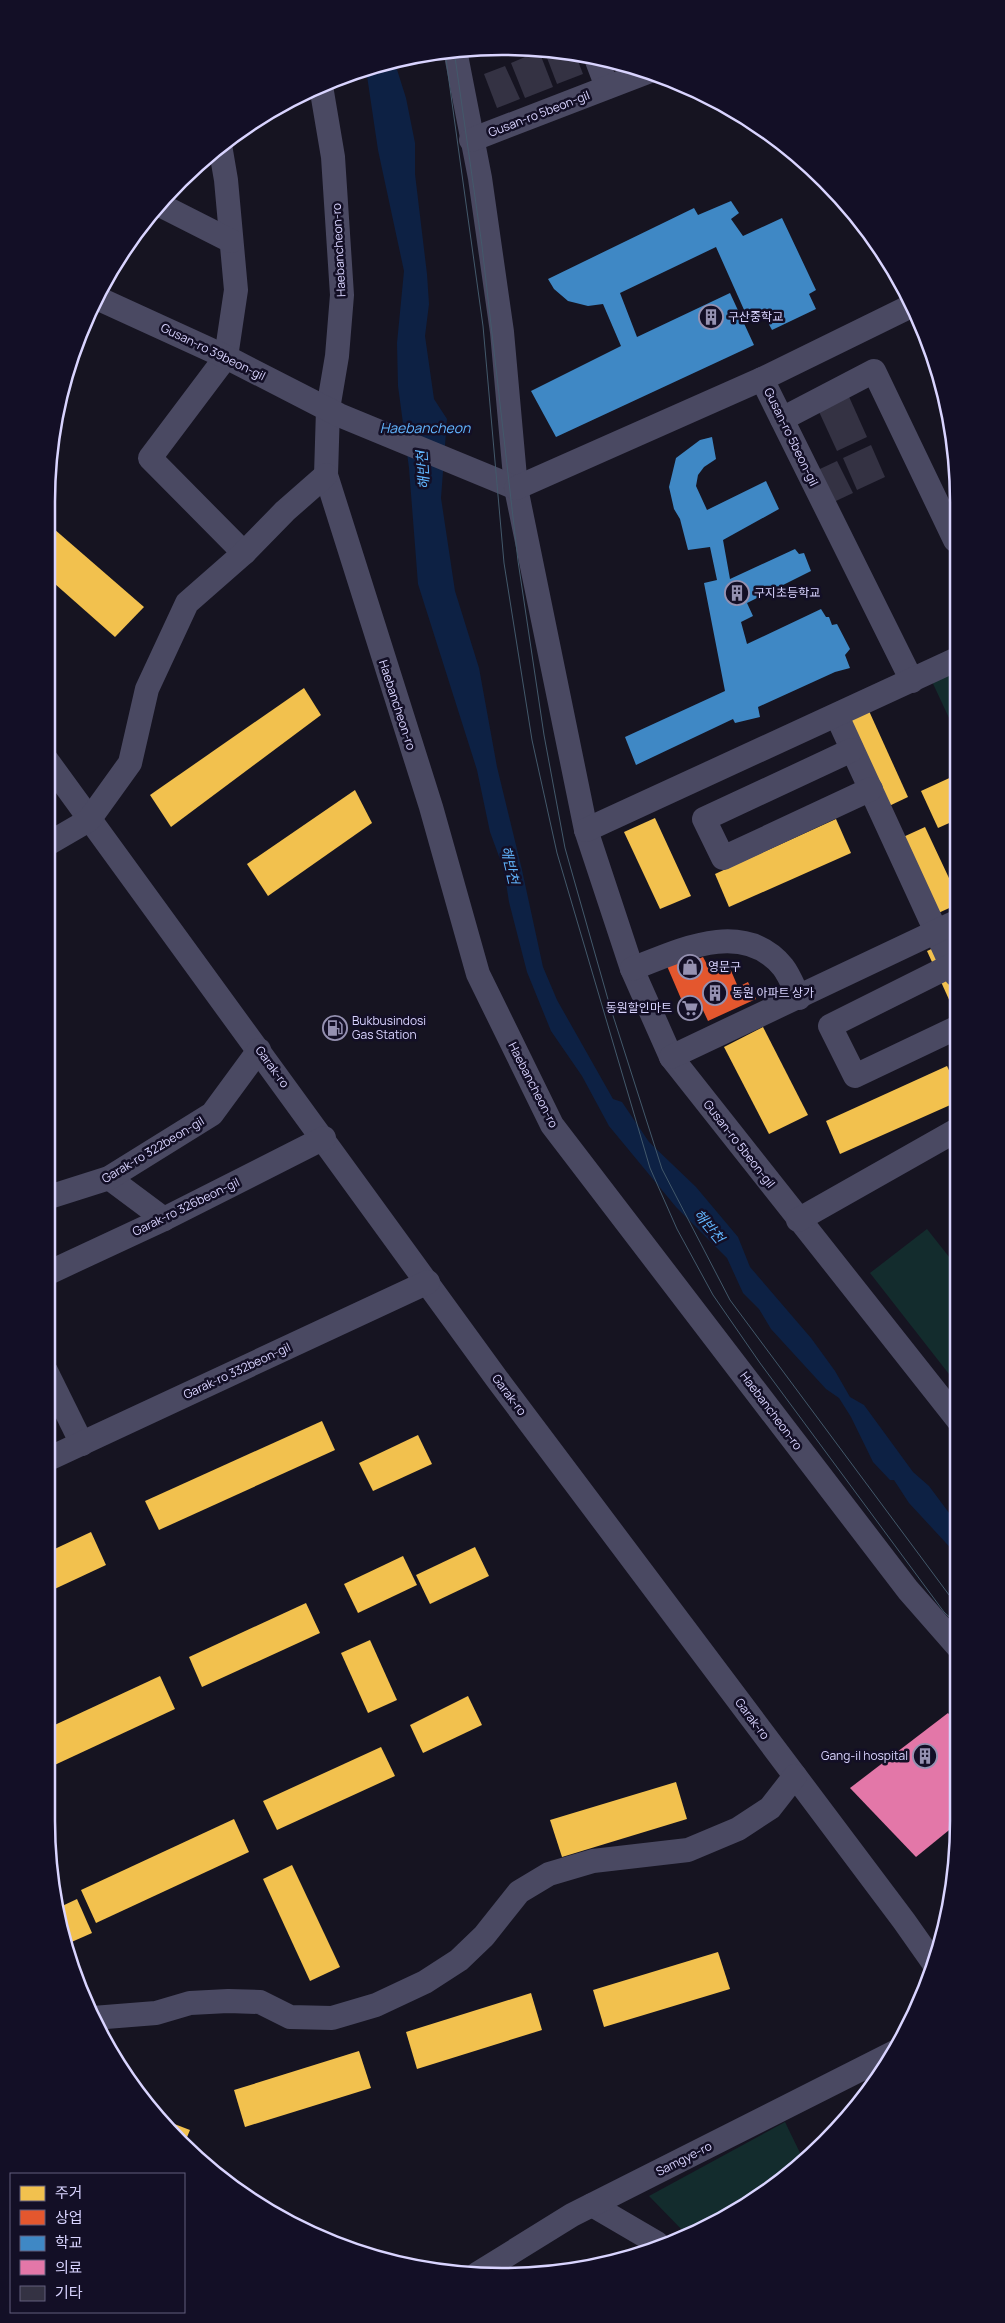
<svg xmlns="http://www.w3.org/2000/svg" width="1005" height="2323" font-family="Manrope,'Noto Sans KR',sans-serif">
	<style>
		.green { fill: #132c2d }
		.water { fill: #0d2144 }
		.homes { fill: #f2c14e }
		.shops { fill: #e4572e }
		.schools { fill: #3f88c5 }
		.health { fill: #e377a8 }
		.building { fill: #343243 }
		.lines { fill: none; stroke-linecap: round; stroke-linejoin: round }
		.minor { stroke: #4a4962; stroke-width: 24 }
		.tram { stroke: #43596b; stroke-width: 1 }
		.labels { text-anchor: middle; stroke-width: 5; stroke-linejoin: round; paint-order: stroke }
		.street-label { font-size: 12px; fill: #d9d4ff; stroke: #130f26 }
		.poi-label { font-size: 12px; fill: #d9d4ff; stroke: #130f26; text-anchor: start }
		.water-label { font-size: 14px; font-style: italic; fill: #62b6ff; stroke: #130f26 }
		.rim { fill: none; stroke: #d9d4ff; stroke-width: 2.5 }
	</style>
	<rect width="100%" height="100%" fill="#161421"/>
	<g class="green">
		<polygon points="955,661 956,733 929,675"/>
		<polygon points="927,1229 957,1267 956,1383 870,1273"/>
		<polygon points="785,2122 802,2157 730,2216 685,2233 649,2196"/>
	</g>
	<polygon class="water" points="394,60 406,98 415,143 415,174 427,274 429,304 425,336 434,399 447,419 441,498 455,591 479,668 497,767 522,870 543,967 557,1000 613,1099 622,1102 649,1142 696,1187 738,1237 750,1267 811,1338 835,1371 850,1397 864,1405 913,1472 929,1486 958,1525 958,1556 909,1503 894,1480 890,1480 873,1462 851,1417 839,1398 826,1389 771,1329 759,1309 743,1293 727,1258 676,1207 609,1126 582,1076 551,1031 527,972 509,902 504,870 490,832 477,770 418,584 409,468 398,386 397,343 404,271 378,150 366,69"/>
	<g class="homes">
		<polygon points="46,522 144,607 115,637 46,576"/>
		<polygon points="304,688 321,715 171,827 150,795"/>
		<polygon points="869,711 908,797 870,815 831,728"/>
		<polygon points="956,775 956,820 938,828 921,791"/>
		<polygon points="355,790 372,823 268,896 247,864"/>
		<polygon points="655,818 691,896 660,909 624,832"/>
		<polygon points="836,819 851,853 729,907 715,874"/>
		<polygon points="925,827 956,893 956,905 925,919 890,843"/>
		<polygon points="956,938 956,1015 927,951"/>
		<polygon points="763,1027 808,1115 769,1134 724,1047"/>
		<polygon points="947,1066 957,1087 957,1102 840,1154 826,1121"/>
		<polygon points="322,1421 335,1450 159,1530 145,1501"/>
		<polygon points="418,1435 432,1464 373,1491 359,1463"/>
		<polygon points="91,1532 106,1565 46,1593 46,1553"/>
		<polygon points="475,1547 489,1576 430,1604 416,1575"/>
		<polygon points="403,1556 417,1585 358,1613 344,1584"/>
		<polygon points="306,1603 320,1633 202,1687 189,1657"/>
		<polygon points="370,1640 397,1700 368,1713 341,1653"/>
		<polygon points="160,1676 175,1709 46,1769 46,1729"/>
		<polygon points="468,1696 482,1725 423,1753 410,1725"/>
		<polygon points="381,1747 395,1776 277,1830 263,1801"/>
		<polygon points="676,1782 687,1819 562,1857 550,1820"/>
		<polygon points="234,1819 249,1852 96,1923 81,1890"/>
		<polygon points="292,1865 340,1967 310,1981 263,1879"/>
		<polygon points="77,1899 92,1933 67,1944 60,1907"/>
		<polygon points="718,1952 730,1989 604,2027 593,1990"/>
		<polygon points="531,1993 542,2030 417,2069 406,2032"/>
		<polygon points="359,2051 371,2088 245,2127 234,2090"/>
		<polygon points="156,2117 190,2130 185,2142 159,2121"/>
	</g>
	<polygon class="shops" points="688,957 691,962 703,957 712,974 729,966 738,987 748,982 756,999 708,1021 702,1008 688,1015 667,966"/>
	<g class="schools">
		<polygon points="731,201 739,213 731,219 743,236 782,218 816,290 809,294 816,309 772,330 763,313 749,321 716,247 620,293 637,337 730,293 754,345 556,437 531,391 621,346 603,304 588,306 568,301 554,289 548,279 694,208 698,215"/>
		<polygon points="712,437 716,459 704,467 698,475 696,486 707,510 766,481 779,509 723,540 730,579 795,549 799,554 804,553 811,571 747,603 753,616 741,622 747,644 821,609 826,617 829,617 832,625 837,624 850,649 845,655 850,668 835,672 758,707 760,717 735,723 733,719 636,765 625,737 725,691 704,583 717,580 710,547 688,550 680,519 674,509 669,487 676,458 700,440"/>
	</g>
	<polygon class="health" points="948,1713 958,1725 959,1822 916,1857 850,1788"/>
	<g class="building">
		<polygon points="544,50 575,53 583,74 557,84"/>
		<polygon points="539,51 553,87 525,98 511,63"/>
		<polygon points="505,66 520,99 497,108 484,74"/>
		<polygon points="846,390 867,437 837,451 815,403"/>
		<polygon points="871,445 885,477 857,490 843,458"/>
		<polygon points="837,461 853,493 823,507 807,475"/>
	</g>
	<g class="lines">
		<g class="minor">
			<polyline points="455,50 480,178 502,332 516,488 586,830 632,969 671,1057 958,1420"/>
			<polyline points="596,58 607,87"/>
			<polyline points="321,86 333,157 342,295 337,356 328,409 326,475 431,807 478,974 552,1125 908,1590 958,1647"/>
			<polyline points="471,140 650,71"/>
			<polyline points="220,145 226,180 236,290 226,357 150,458 244,553"/>
			<polyline points="158,204 231,241"/>
			<polyline points="97,298 226,357 339,415 516,488"/>
			<polyline points="762,379 912,681"/>
			<polyline points="782,419 874,371 955,540"/>
			<polyline points="516,488 762,379 911,306"/>
			<polyline points="837,716 956,975"/>
			<polyline points="852,750 704,819 723,858 871,789"/>
			<polyline points="46,759 497,1379 904,1921 935,1965"/>
			<polyline points="586,830 955,660"/>
			<polyline points="46,845 89,820 130,763 147,689 187,603 244,553 285,511 326,475"/>
			<polyline points="952,965 830,1026 855,1076 956,1028"/>
			<path d="M632 969C678 951 743 918 783 967 790 976 794 988 799 998"/>
			<polyline points="671,1057 956,922"/>
			<polyline points="109,1178 164,1219"/>
			<polyline points="46,1198 109,1178 212,1114 259,1050"/>
			<polyline points="798,1220 957,1130"/>
			<polyline points="46,1274 164,1219 324,1138"/>
			<polyline points="46,1371 82,1444"/>
			<polyline points="46,1460 428,1282"/>
			<polyline points="93,2018 156,2013 190,2003 228,2001 260,2002 290,2017 332,2018 376,2005 425,1982 459,1960 484,1936 519,1892 549,1874 593,1861 688,1850 738,1829 770,1808 795,1776"/>
			<polyline points="592,2205 657,2243"/>
			<polyline points="477,2274 572,2215 895,2052"/>
		</g>
		<g class="tram">
			<polyline points="454,50 482,246 518,561 544,735 565,848 609,1003 662,1169 730,1300 958,1607"/>
			<polyline points="445,52 483,326 504,563 532,740 557,853 650,1168 677,1229 713,1295 760,1363 944,1612 958,1625"/>
		</g>
	</g>
	<defs>
		<symbol id="building-ring" viewBox="-11 -11 22 22"><circle r="9.5" fill="#130f26" stroke="#9591b1" stroke-width="1.5"/><path d="M-4-6H4V6H1V3H-1V6H-4ZM-2.5-4.3h1.7v1.8h-1.7ZM.8-4.3h1.7v1.8H.8ZM-2.5-1h1.7V.8h-1.7ZM.8-1h1.7V.8H.8Z" fill="#9591b1"/></symbol>
		<symbol id="shop-ring" viewBox="-11 -11 22 22"><circle r="9.5" fill="#130f26" stroke="#9591b1" stroke-width="1.5"/><path d="M-5-2.5h2.3a2.7 3.5 0 0 1 5.4 0H5L5.5 6h-11ZM-1.5-2.5h3a1.5 2.3 0 0 0-3 0Z" fill="#9591b1"/></symbol>
		<symbol id="supermarket-ring" viewBox="-11 -11 22 22"><circle r="9.5" fill="#130f26" stroke="#9591b1" stroke-width="1.5"/><path d="M-6-5.5h2.5l.6 2H6L4.5 2H-2.5L-4.4-4H-6ZM-1.5 3.2a1.3 1.3 0 1 0 .1 0ZM3 3.2a1.3 1.3 0 1 0 .1 0Z" fill="#9591b1"/></symbol>
		<symbol id="fuel-ring" viewBox="-11 -11 22 22"><circle r="9.5" fill="#130f26" stroke="#9591b1" stroke-width="1.5"/><path d="M-5.5-6h7V0h2V4h1.3V-2.5L3-4.5l.8-.8L6-3V5H2.5V1h-1V6h-7ZM-4.2-4.7v3.2H.2V-4.7Z" fill="#9591b1"/></symbol>
	</defs>
	<g fill-rule="evenodd">
		<use href="#building-ring" x="697" y="303" width="28" height="28"/>
		<use href="#building-ring" x="723" y="579" width="28" height="28"/>
		<use href="#shop-ring" x="676" y="953" width="28" height="28"/>
		<use href="#building-ring" x="701" y="979" width="28" height="28"/>
		<use href="#supermarket-ring" x="676" y="994" width="28" height="28"/>
		<use href="#fuel-ring" x="321" y="1014" width="28" height="28"/>
		<use href="#building-ring" x="911" y="1742" width="28" height="28"/>
	</g>
	<g class="labels">
		<g class="street-label">
			<text transform="translate(539 114) rotate(-21)" y="4">Gusan-ro 5beon-gil</text>
			<text transform="translate(339 250) rotate(-93)" y="4">Haebancheon-ro</text>
			<text transform="translate(213 352) rotate(26)" y="4">Gusan-ro 39beon-gil</text>
			<text transform="translate(791 437) rotate(64)" y="4">Gusan-ro 5beon-gil</text>
			<text transform="translate(397 705) rotate(72)" y="4">Haebancheon-ro</text>
			<text transform="translate(272 1067) rotate(54)" y="4">Garak-ro</text>
			<text transform="translate(533 1085) rotate(63)" y="4">Haebancheon-ro</text>
			<text transform="translate(739 1144) rotate(52)" y="4">Gusan-ro 5beon-gil</text>
			<text transform="translate(153 1150) rotate(-31)" y="4">Garak-ro 322beon-gil</text>
			<text transform="translate(186 1207) rotate(-26)" y="4">Garak-ro 326beon-gil</text>
			<text transform="translate(237 1371) rotate(-25)" y="4">Garak-ro 332beon-gil</text>
			<text transform="translate(509 1395) rotate(53)" y="4">Garak-ro</text>
			<text transform="translate(771 1411) rotate(53)" y="4">Haebancheon-ro</text>
			<text transform="translate(752 1719) rotate(53)" y="4">Garak-ro</text>
			<text transform="translate(684 2159) rotate(-27)" y="4">Samgye-ro</text>
		</g>
		<g class="poi-label">
			<text x="728" y="321">구산중학교</text>
			<text x="754" y="597">구지초등학교</text>
			<text x="708" y="971">영문구</text>
			<text x="732" y="997">동원 아파트 상가</text>
			<text x="672" y="1012" text-anchor="end">동원할인마트</text>
			<text x="352" y="1025">Bukbusindosi<tspan x="352" dy="14">Gas Station</tspan></text>
			<text x="908" y="1760" text-anchor="end">Gang-il hospital</text>
		</g>
		<g class="water-label">
			<text x="425" y="433">Haebancheon</text>
			<text transform="translate(423 470) rotate(-94)" y="5">해반천</text>
			<text transform="translate(510 865) rotate(77)" y="5">해반천</text>
			<text transform="translate(709 1226) rotate(50)" y="5">해반천</text>
		</g>
	</g>
	<path d="M0 0H1005V2323H0ZM502 55H503A447 447 0 0 1 950 502V1821A447 447 0 0 1 503 2268H502A447 447 0 0 1 55 1821V502A447 447 0 0 1 502 55Z" fill="#130f26" fill-rule="evenodd"/>
	<path class="rim" d="M502 55H503A447 447 0 0 1 950 502V1821A447 447 0 0 1 503 2268H502A447 447 0 0 1 55 1821V502A447 447 0 0 1 502 55Z"/>
	<rect x="10" y="2173" width="175" height="140" fill="#130f26" stroke="#625e7d"/>
	<rect x="20" y="2186" width="25" height="15" fill="#f2c14e" stroke="#625e7d"/>
	<text x="55" y="2198" font-size="15" fill="#d9d4ff">주거</text>
	<rect x="20" y="2210" width="25" height="15" fill="#e4572e" stroke="#625e7d"/>
	<text x="55" y="2223" font-size="15" fill="#d9d4ff">상업</text>
	<rect x="20" y="2236" width="25" height="15" fill="#3f88c5" stroke="#625e7d"/>
	<text x="55" y="2248" font-size="15" fill="#d9d4ff">학교</text>
	<rect x="20" y="2260" width="25" height="15" fill="#e377a8" stroke="#625e7d"/>
	<text x="55" y="2273" font-size="15" fill="#d9d4ff">의료</text>
	<rect x="20" y="2286" width="25" height="15" fill="#343243" stroke="#625e7d"/>
	<text x="55" y="2298" font-size="15" fill="#d9d4ff">기타</text>
</svg>
